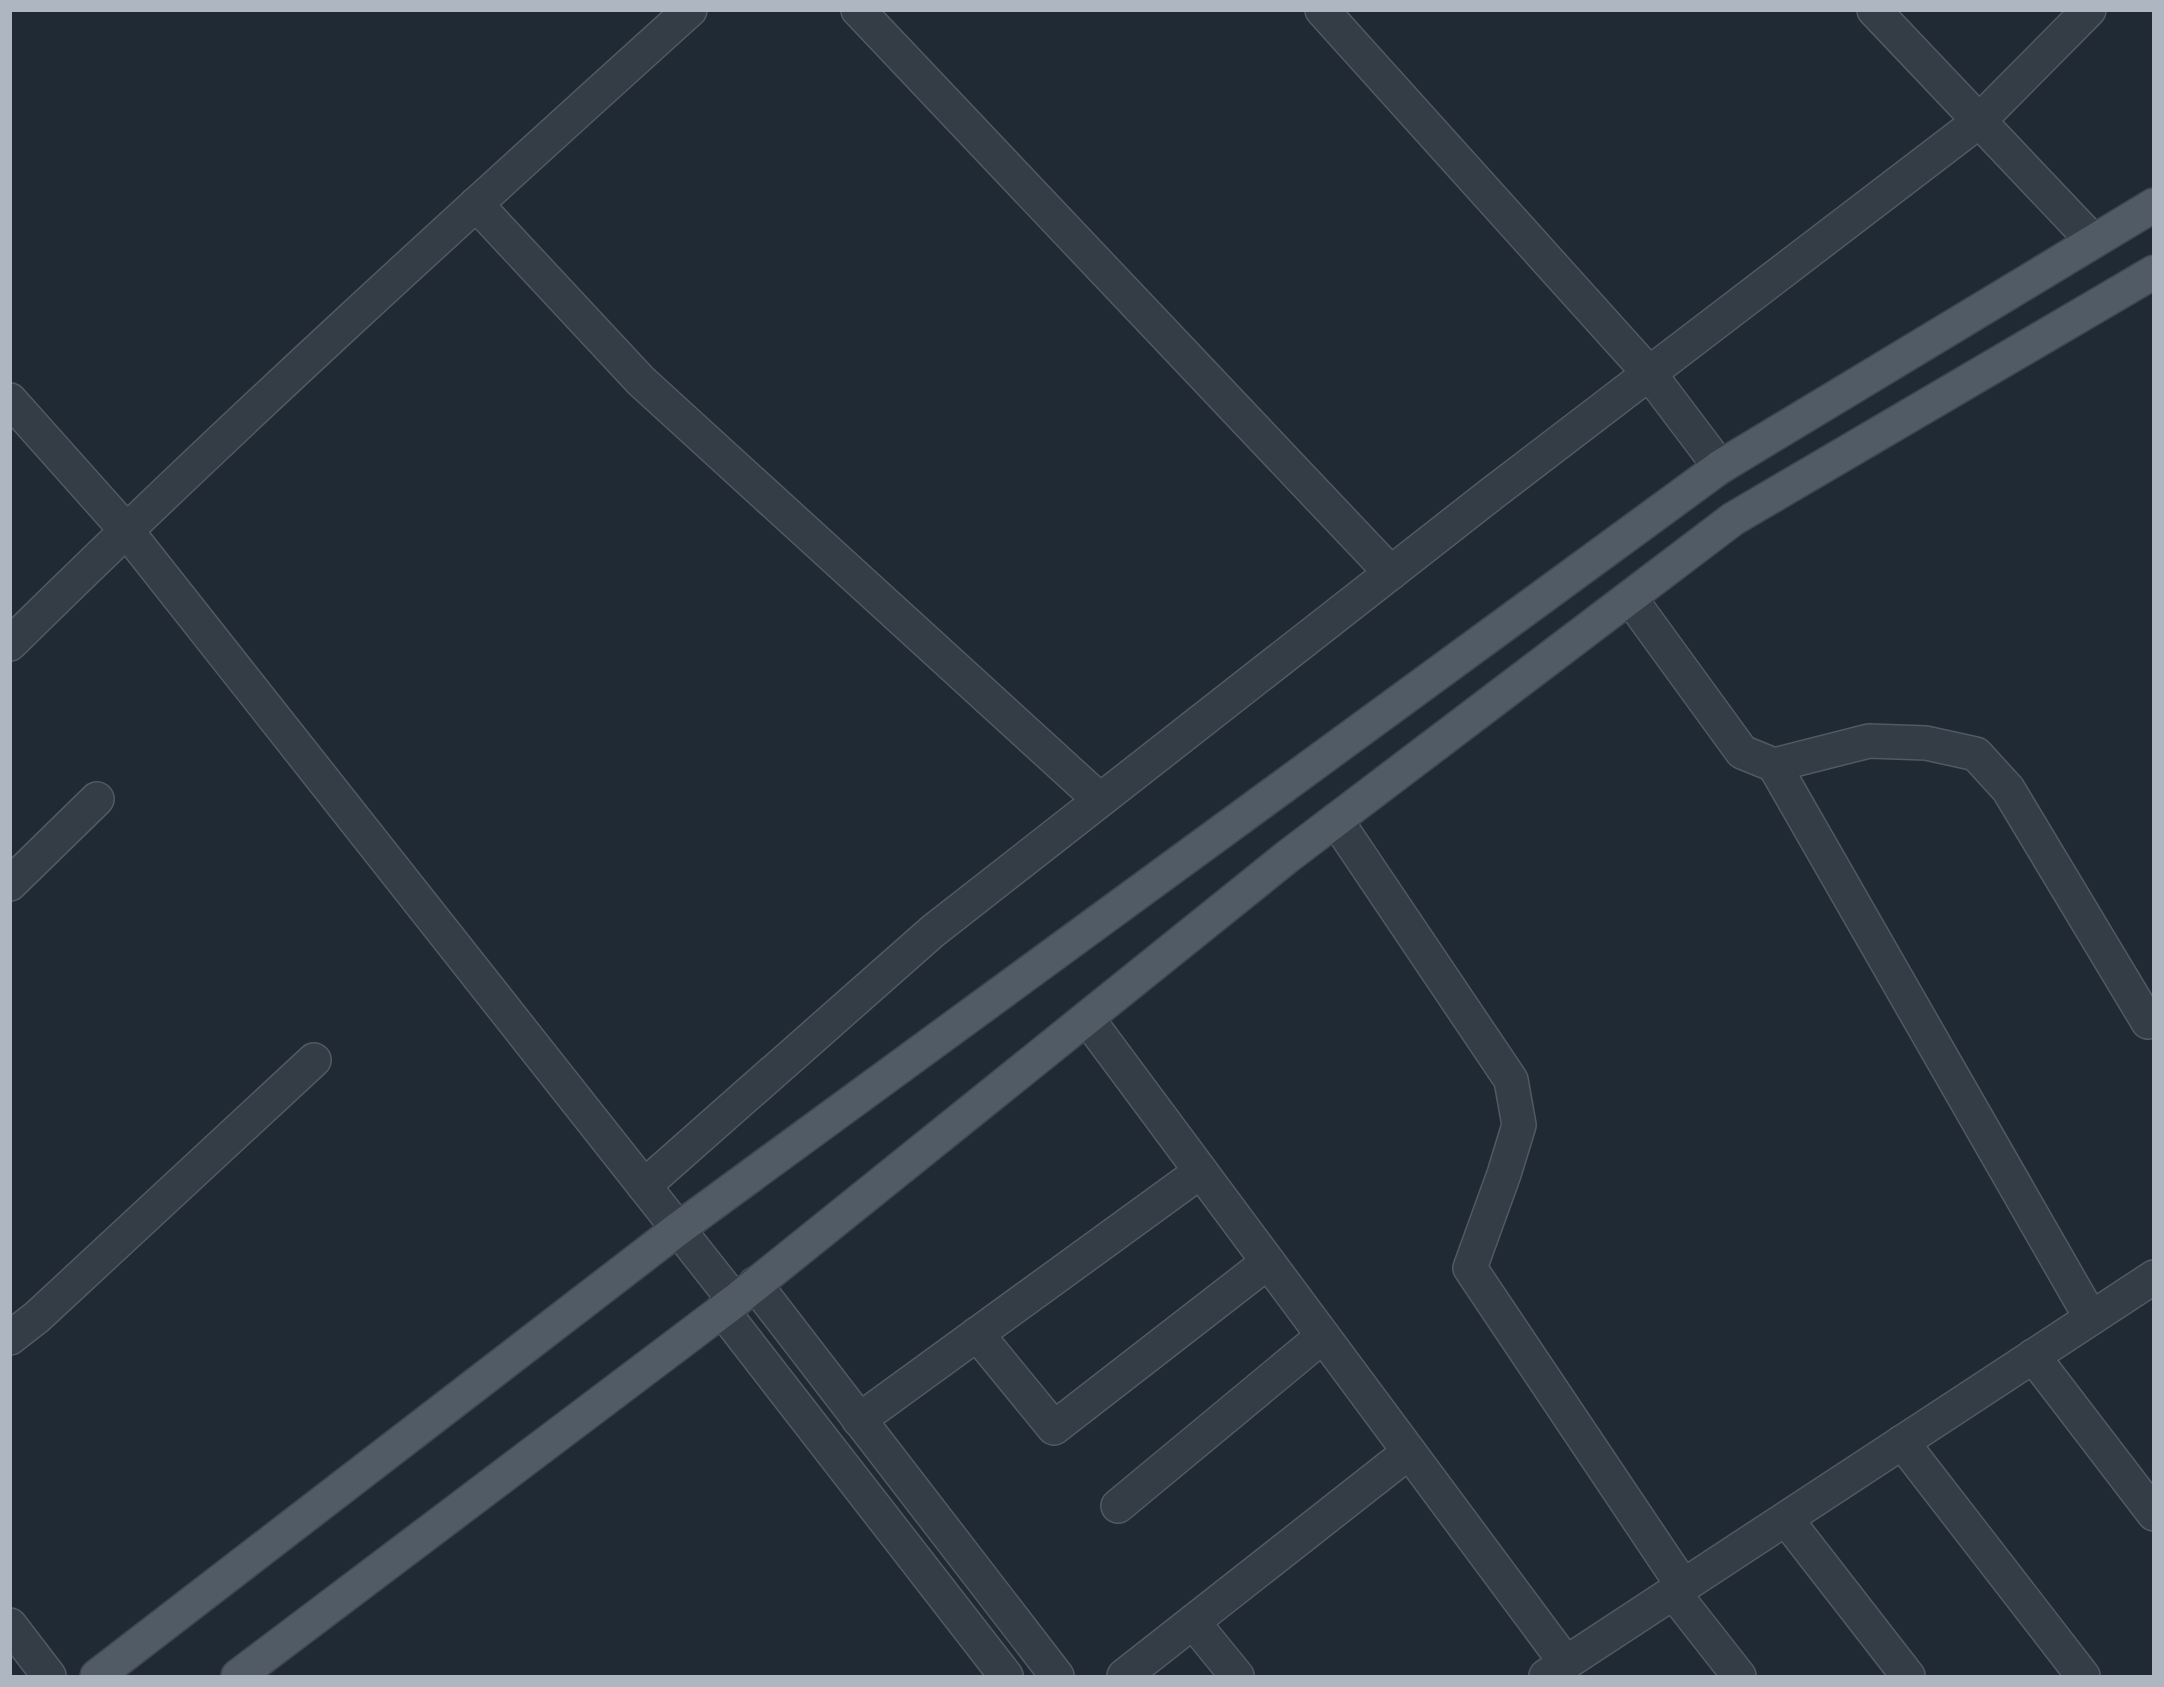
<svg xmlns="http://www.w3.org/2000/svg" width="2164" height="1687" font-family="'Fira Sans',sans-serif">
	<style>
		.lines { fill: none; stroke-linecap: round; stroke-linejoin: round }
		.minor-casing { stroke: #515963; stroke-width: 36 }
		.major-casing { stroke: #3d454e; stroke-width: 36 }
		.minor { stroke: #343c45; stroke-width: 33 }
		.major { stroke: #515b65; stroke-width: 33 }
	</style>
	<rect width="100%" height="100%" fill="#202a34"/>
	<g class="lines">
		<defs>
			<g id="minor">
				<polyline points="858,10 1391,573"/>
				<polyline points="1322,10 1649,373 1720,467"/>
				<polyline points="1874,10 2093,241"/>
				<polyline points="476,204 641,381 1100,800"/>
				<polyline points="10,400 126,530 735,1301"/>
				<polyline points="1630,598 1742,752 1774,765 1869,741 1926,743 1976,754 2008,789 2148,1022"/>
				<path d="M10 644C231 426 460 218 690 10"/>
				<polyline points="1774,765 2091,1318"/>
				<polyline points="1336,820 1511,1080 1519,1125 1504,1174 1470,1268 1683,1586"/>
				<polyline points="10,884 97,799"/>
				<polyline points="1087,1018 1566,1663"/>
				<polyline points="644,1186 933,931 1494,492 1978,122 2089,10"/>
				<polyline points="755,1284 1057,1676"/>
				<polyline points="722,1310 1006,1676"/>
				<polyline points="977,1334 1054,1428 1268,1262"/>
				<polyline points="10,1338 37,1317 314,1060"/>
				<polyline points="2033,1356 2154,1514"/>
				<polyline points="859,1420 1200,1172"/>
				<polyline points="1902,1442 2083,1676"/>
				<polyline points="1118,1506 1323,1336"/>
				<polyline points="1786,1519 1908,1676"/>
				<polyline points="1673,1592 1739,1676"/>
				<polyline points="1193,1622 1237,1676"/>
				<polyline points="10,1625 49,1676"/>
				<polyline points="1124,1676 1409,1452"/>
				<polyline points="1546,1676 2154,1277"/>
			</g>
			<g id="major">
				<polyline points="97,1676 678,1229 1720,467 2154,205"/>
				<polyline points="238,1676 735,1301 1287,857 1733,519 2154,272"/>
			</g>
		</defs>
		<use href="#minor" class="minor-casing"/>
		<use href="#major" class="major-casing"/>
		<use href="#minor" class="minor"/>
		<use href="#major" class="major"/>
	</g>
	<rect width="2164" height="1687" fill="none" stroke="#aeb6c2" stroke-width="24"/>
</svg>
